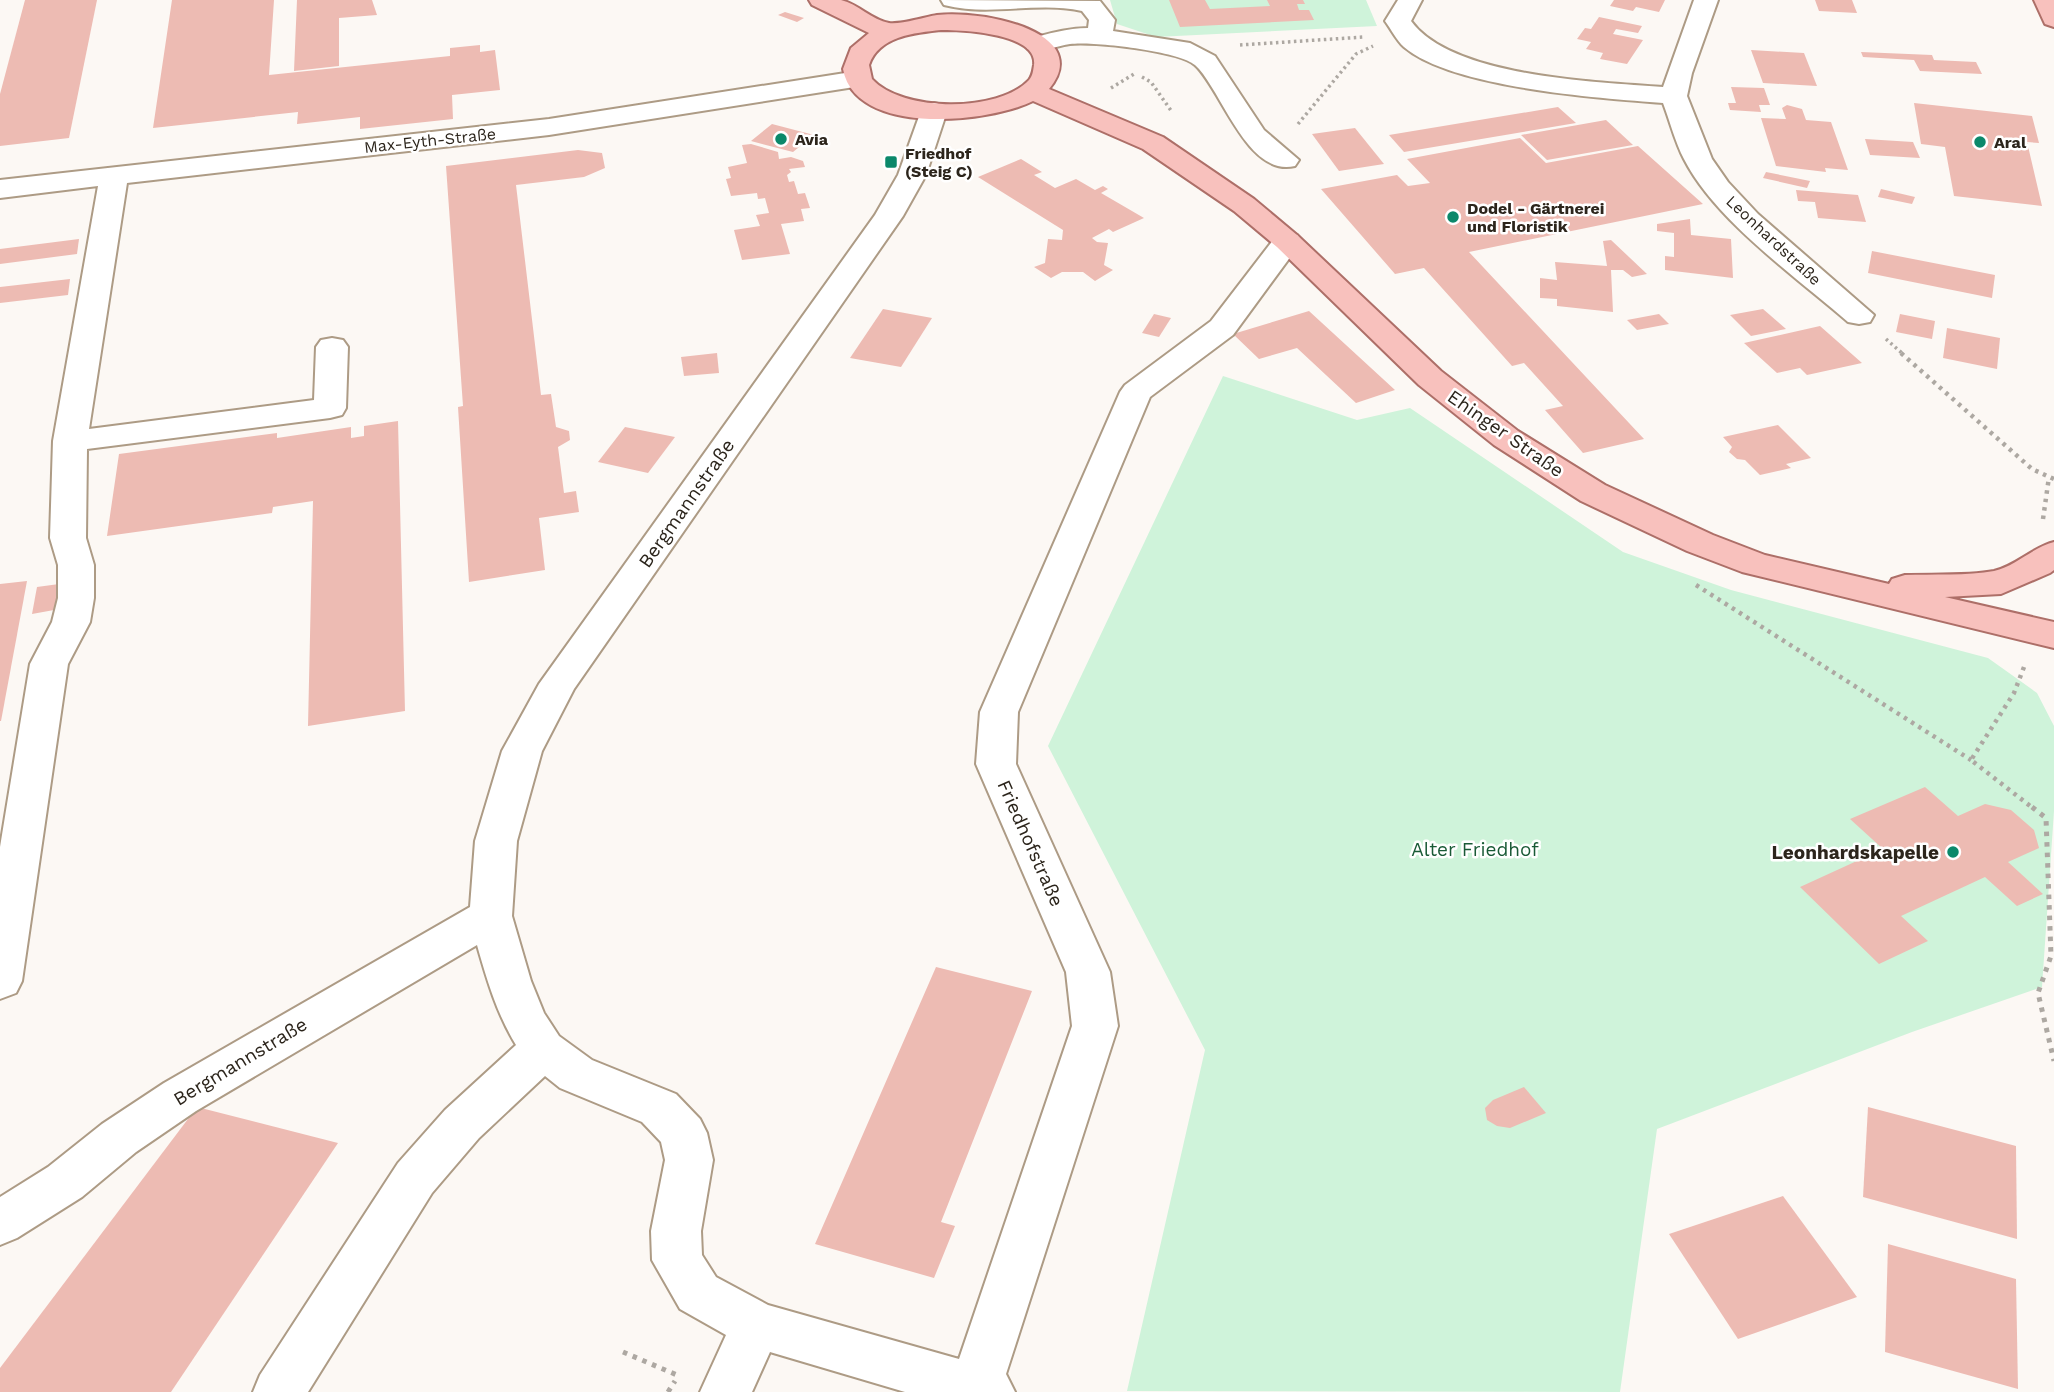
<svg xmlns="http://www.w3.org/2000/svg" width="2054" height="1392" font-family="'Work Sans',sans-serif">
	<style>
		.green { fill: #cff3da }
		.building { fill: #edbbb3 }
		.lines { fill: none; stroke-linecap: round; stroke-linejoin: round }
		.minor-casing { stroke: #ad9b85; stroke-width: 4 }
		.major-casing { stroke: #ad6f68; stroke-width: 4 }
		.path-far2 { stroke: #ada8a2; stroke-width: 3.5; stroke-dasharray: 2.5 3.5; stroke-linecap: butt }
		.path-far1 { stroke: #ada8a2; stroke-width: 4.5; stroke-dasharray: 3.5 5; stroke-linecap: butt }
		.path { stroke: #ada8a2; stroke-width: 5; stroke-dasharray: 4.5 6; stroke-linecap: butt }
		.minor { fill: #fff; fill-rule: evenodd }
		.major { fill: #f8c1bd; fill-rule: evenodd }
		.poi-dot { fill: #0b886a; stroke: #fff; stroke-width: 2.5 }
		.labels { text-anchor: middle; stroke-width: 5; stroke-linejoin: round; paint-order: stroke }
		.far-poi-label { font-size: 16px; font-weight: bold; fill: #2c251c; stroke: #fff; text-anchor: start }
		.far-street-label { font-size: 16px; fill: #2c251c; stroke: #fff }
		.street-label { font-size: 19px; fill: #2c251c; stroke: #fff }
		.park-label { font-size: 19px; fill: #195a36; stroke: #fff }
		.poi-label { font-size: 19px; font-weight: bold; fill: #2c251c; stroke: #fff; text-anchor: end }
	</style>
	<rect width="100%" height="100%" fill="#fcf8f4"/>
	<g class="green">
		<polygon points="1110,0 1366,0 1377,26 1156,37 1117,24"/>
		<polygon points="1223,376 1357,420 1410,408 1623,552 1731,590 1988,658 2037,693 2054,726 2054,811 2042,987 1912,1032 1657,1129 1620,1392 1127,1391 1205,1050 1048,746"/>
	</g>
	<g class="building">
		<polygon points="25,0 97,0 69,138 0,146 0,94"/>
		<polygon points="172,0 274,0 269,75 450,56 450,48 480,45 480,52 495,50 500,90 452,95 453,119 360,129 360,117 297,124 298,112 153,128"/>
		<polygon points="297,0 372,0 377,15 339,18 339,66 294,71"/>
		<polygon points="1169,0 1205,0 1210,9 1270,6 1267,0 1303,0 1305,4 1297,4 1299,10 1309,10 1314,20 1180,27"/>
		<polygon points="1614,0 1665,0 1659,12 1636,7 1633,11 1610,6"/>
		<polygon points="1815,0 1852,0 1857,13 1819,11"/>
		<polygon points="785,12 804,18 797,22 778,15"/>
		<polygon points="1599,17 1642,26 1638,33 1616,29 1613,34 1643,40 1627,64 1600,59 1603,53 1586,49 1591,42 1577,39 1585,28 1591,29"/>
		<polygon points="1751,50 1804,53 1817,86 1763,83"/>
		<polygon points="1861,52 1932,55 1934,60 1976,62 1982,74 1920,71 1914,60 1863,57"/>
		<polygon points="1731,87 1764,88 1770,105 1759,105 1761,112 1730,110 1728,103 1736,103"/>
		<polygon points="1914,103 2032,116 2039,143 2027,142 2042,206 1954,196 1945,147 1921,144"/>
		<polygon points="1787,105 1802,109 1806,120 1831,122 1848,170 1825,168 1826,172 1776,166 1761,118 1786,119 1782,108"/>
		<polygon points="1558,107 1576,123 1404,152 1389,135"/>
		<polygon points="1606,120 1633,145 1547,160 1521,135"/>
		<polygon points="772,124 814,135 793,152 751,141"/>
		<polygon points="1355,128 1384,164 1339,171 1312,134"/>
		<polygon points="1520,138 1546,163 1638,146 1703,204 1469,252 1644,439 1583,453 1545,410 1563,406 1524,363 1512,366 1424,268 1395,274 1321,189 1397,175 1408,186 1430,183 1407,159"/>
		<polygon points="1865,139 1913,142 1920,158 1870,155"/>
		<polygon points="751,144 778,152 779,159 791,157 803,161 805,167 789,169 791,172 787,175 789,182 794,181 798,194 805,193 810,208 801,209 804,221 781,224 790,254 742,260 734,230 760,226 756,215 769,213 765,198 758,199 757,193 731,196 726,179 731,178 728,167 747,163 742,145"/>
		<polygon points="578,150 602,153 605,168 584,177 516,185 541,395 551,394 556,427 569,431 570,440 558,447 564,493 576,491 579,512 539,518 545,570 469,582 458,407 463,406 446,166"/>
		<polygon points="1021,159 1042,172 1034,175 1055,188 1076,179 1095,190 1103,186 1108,189 1101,193 1144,218 1113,232 1109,229 1092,238 1097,242 1108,243 1104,265 1113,270 1095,281 1083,272 1062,272 1051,278 1034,267 1045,263 1048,239 1062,240 1063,230 978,177"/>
		<polygon points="1766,172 1810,181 1807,188 1763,178"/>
		<polygon points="1881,189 1915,197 1912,204 1878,197"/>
		<polygon points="1796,190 1858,195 1866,222 1818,218 1815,202 1798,201"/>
		<polygon points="1690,219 1691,235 1731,239 1733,278 1665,270 1665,256 1674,257 1674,233 1657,231 1657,224"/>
		<polygon points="79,239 77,254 0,264 0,249"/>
		<polygon points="1611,240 1647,274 1632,277 1623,270 1611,270 1613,312 1557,306 1557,299 1540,298 1540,278 1557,280 1555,262 1607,266 1603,241"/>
		<polygon points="1872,251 1995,275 1992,298 1868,273"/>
		<polygon points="70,279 68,295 0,303 0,287"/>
		<polygon points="883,309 932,318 901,367 850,358"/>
		<polygon points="1763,309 1786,329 1751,336 1730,315"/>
		<polygon points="1309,311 1395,390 1356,403 1297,348 1259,359 1233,334"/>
		<polygon points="1154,314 1171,318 1159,337 1142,333"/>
		<polygon points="1659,314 1669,324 1637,330 1627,320"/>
		<polygon points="1900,314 1935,321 1932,339 1896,332"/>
		<polygon points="1820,326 1862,363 1807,375 1800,368 1777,373 1744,343"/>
		<polygon points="1947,328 2000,338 1997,369 1943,358"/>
		<polygon points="717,353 719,373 684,376 681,357"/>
		<polygon points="398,421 405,711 308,726 313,501 273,507 272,513 107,536 119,454 277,433 277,438 351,427 351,438 364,436 364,426"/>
		<polygon points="1778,425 1811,458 1786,464 1791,468 1760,475 1745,460 1737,459 1729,452 1732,447 1723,437"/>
		<polygon points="625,427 675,437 648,473 598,462"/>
		<polygon points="27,581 1,721 0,721 0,584"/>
		<polygon points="59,584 54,610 32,614 37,587"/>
		<polygon points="1925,787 1958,816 1985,804 2011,810 2034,830 2039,848 2008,862 2043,894 2017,906 1985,877 1901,916 1928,941 1879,964 1800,887 1883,849 1850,819"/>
		<polygon points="936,967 1032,991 941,1222 955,1226 934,1278 815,1244"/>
		<polygon points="1524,1087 1546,1113 1510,1128 1497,1126 1487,1120 1485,1108 1493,1100"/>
		<polygon points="197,1107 338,1143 171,1392 0,1392 0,1368"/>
		<polygon points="1868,1107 2016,1146 2017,1239 1863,1197"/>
		<polygon points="1783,1196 1857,1297 1738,1339 1669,1234"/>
		<polygon points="1888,1244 2016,1279 2018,1389 1885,1352"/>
	</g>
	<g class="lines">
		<defs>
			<g id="minor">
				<path d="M941 0 1100 1 1115 20 1113 31 1190 43 1215 56 1264 130 1299 160 1295 166C1247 178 1221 88 1195 65 1179 51 1092 41 1070 44 1055 46 1043 53 1028 49L1024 44 1028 39C1048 34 1067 28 1088 28L1089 20 1082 11C1036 1 991 17 944 5Z"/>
				<path d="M1398 0H1422L1411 21C1451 77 1596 82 1663 87L1694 0H1718L1692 73 1687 96 1712 159 1728 182 1758 214 1874 315 1870 322 1859 324 1848 322C1796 277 1715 220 1684 159 1675 142 1670 121 1663 103 1599 98 1452 88 1404 47 1397 41 1391 29 1385 21Z"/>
				<polygon points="858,71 867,73 871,79 867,85 549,135 127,183 89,429 314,400 316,347 321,340 332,338 343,340 348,347 346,408 342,415 330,418 87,449 86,538 94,565 94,598 90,622 68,664 22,981 16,993 0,999 0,847 30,664 52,622 58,598 58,565 50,538 53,441 98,186 0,198 0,180 549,119"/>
				<path d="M934 103 943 105 947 111 926 175 903 216 574 689 542 751 517 841 512 916 531 981 544 1013 559 1036 592 1060 676 1094 700 1119 707 1133 713 1160 701 1231 702 1255 716 1277 768 1305 959 1359 1072 1026 1066 972 976 764 980 712 1120 392 1125 385 1211 321 1277 235 1287 232 1297 235 1302 241 1233 335 1150 397 1018 712 1016 764 1110 972 1118 1026 1006 1374 1015 1392H905L770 1352 752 1392H700L726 1335 680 1309 652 1260 651 1231 665 1160 661 1142 642 1122 560 1088 545 1076 479 1138 432 1193 308 1392H253L260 1375 398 1163 445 1110 516 1045C497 1014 487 980 477 945L196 1111 136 1152 82 1197 17 1238 0 1245V1197L48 1167 102 1124 164 1083 470 907 475 841 502 751 539 684 875 215 898 175 921 111 925 105Z"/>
			</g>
			<g id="major">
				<path d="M809 0C819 0 831 0 841 0 858 4 872 20 889 23 899 25 925 17 937 15 968 11 1038 21 1056 50 1064 64 1059 77 1049 89L1163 137 1254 199 1297 235 1441 371 1518 431 1605 485 1713 535 1765 555 1889 584 1892 579 1905 575C1932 574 1968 576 1994 571 2016 566 2033 547 2054 542V570L2050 573 2001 594 1945 597 2054 622V648L1742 572 1687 551 1581 501 1494 445 1419 385 1277 247 1234 211 1143 149 1033 101C989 123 855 137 843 69L851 48 869 33 812 5ZM941 30C962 30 1038 33 1034 65 1033 71 1033 75 1029 80 998 113 902 112 872 79L869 65C879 36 914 33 941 30Z"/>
				<polygon points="2034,0 2054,0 2054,27 2045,24"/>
			</g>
		</defs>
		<use href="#minor" class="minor-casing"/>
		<use href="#major" class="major-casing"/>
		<g class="path-far2">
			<polyline points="1240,45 1364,37"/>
			<polyline points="1142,77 1151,82 1172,112"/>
			<polyline points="1111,88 1134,74"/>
			<polyline points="1298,124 1356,54 1373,46"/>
			<polyline points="1886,339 1903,354"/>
		</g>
		<g class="path-far1">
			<polyline points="1901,353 2032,469 2054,479"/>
			<polyline points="2043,519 2049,477"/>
			<polyline points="1696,585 1971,760"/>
			<polyline points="2024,667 2014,693 1971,760 2034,809"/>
		</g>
		<g class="path">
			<polyline points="2032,807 2046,818 2051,956 2038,993 2054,1061"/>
			<polyline points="623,1352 677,1375"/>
			<polyline points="668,1392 675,1381"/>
		</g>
		<use href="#minor" class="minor"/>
		<use href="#major" class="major"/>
	</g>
	<g class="poi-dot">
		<circle cx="781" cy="139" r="7"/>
		<circle cx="1980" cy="142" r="7"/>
		<rect x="884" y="155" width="14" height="14" rx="3.5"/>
		<circle cx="1453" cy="217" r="7"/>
		<circle cx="1953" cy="852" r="7"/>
	</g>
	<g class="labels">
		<g class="far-poi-label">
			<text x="795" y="145">Avia</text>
			<text x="1994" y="148">Aral</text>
			<text x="905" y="159">Friedhof<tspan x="905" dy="18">(Steig C)</tspan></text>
			<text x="1467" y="214">Dodel - Gärtnerei<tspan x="1467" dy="18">und Floristik</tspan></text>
		</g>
		<g class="far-street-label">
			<text transform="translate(430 140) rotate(-6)" y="6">Max-Eyth-Straße</text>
			<text transform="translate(1774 240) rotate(43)" y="6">Leonhardstraße</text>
		</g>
		<g class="street-label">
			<text transform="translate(1506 433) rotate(35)" y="7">Ehinger Straße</text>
			<text transform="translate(686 503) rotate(-55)" y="7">Bergmannstraße</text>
			<text transform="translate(1031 843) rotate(66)" y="7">Friedhofstraße</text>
			<text transform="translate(240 1061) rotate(-31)" y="7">Bergmannstraße</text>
		</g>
		<g class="park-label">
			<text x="1475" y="856">Alter Friedhof</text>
		</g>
		<g class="poi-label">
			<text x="1939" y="859">Leonhardskapelle</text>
		</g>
	</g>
</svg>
